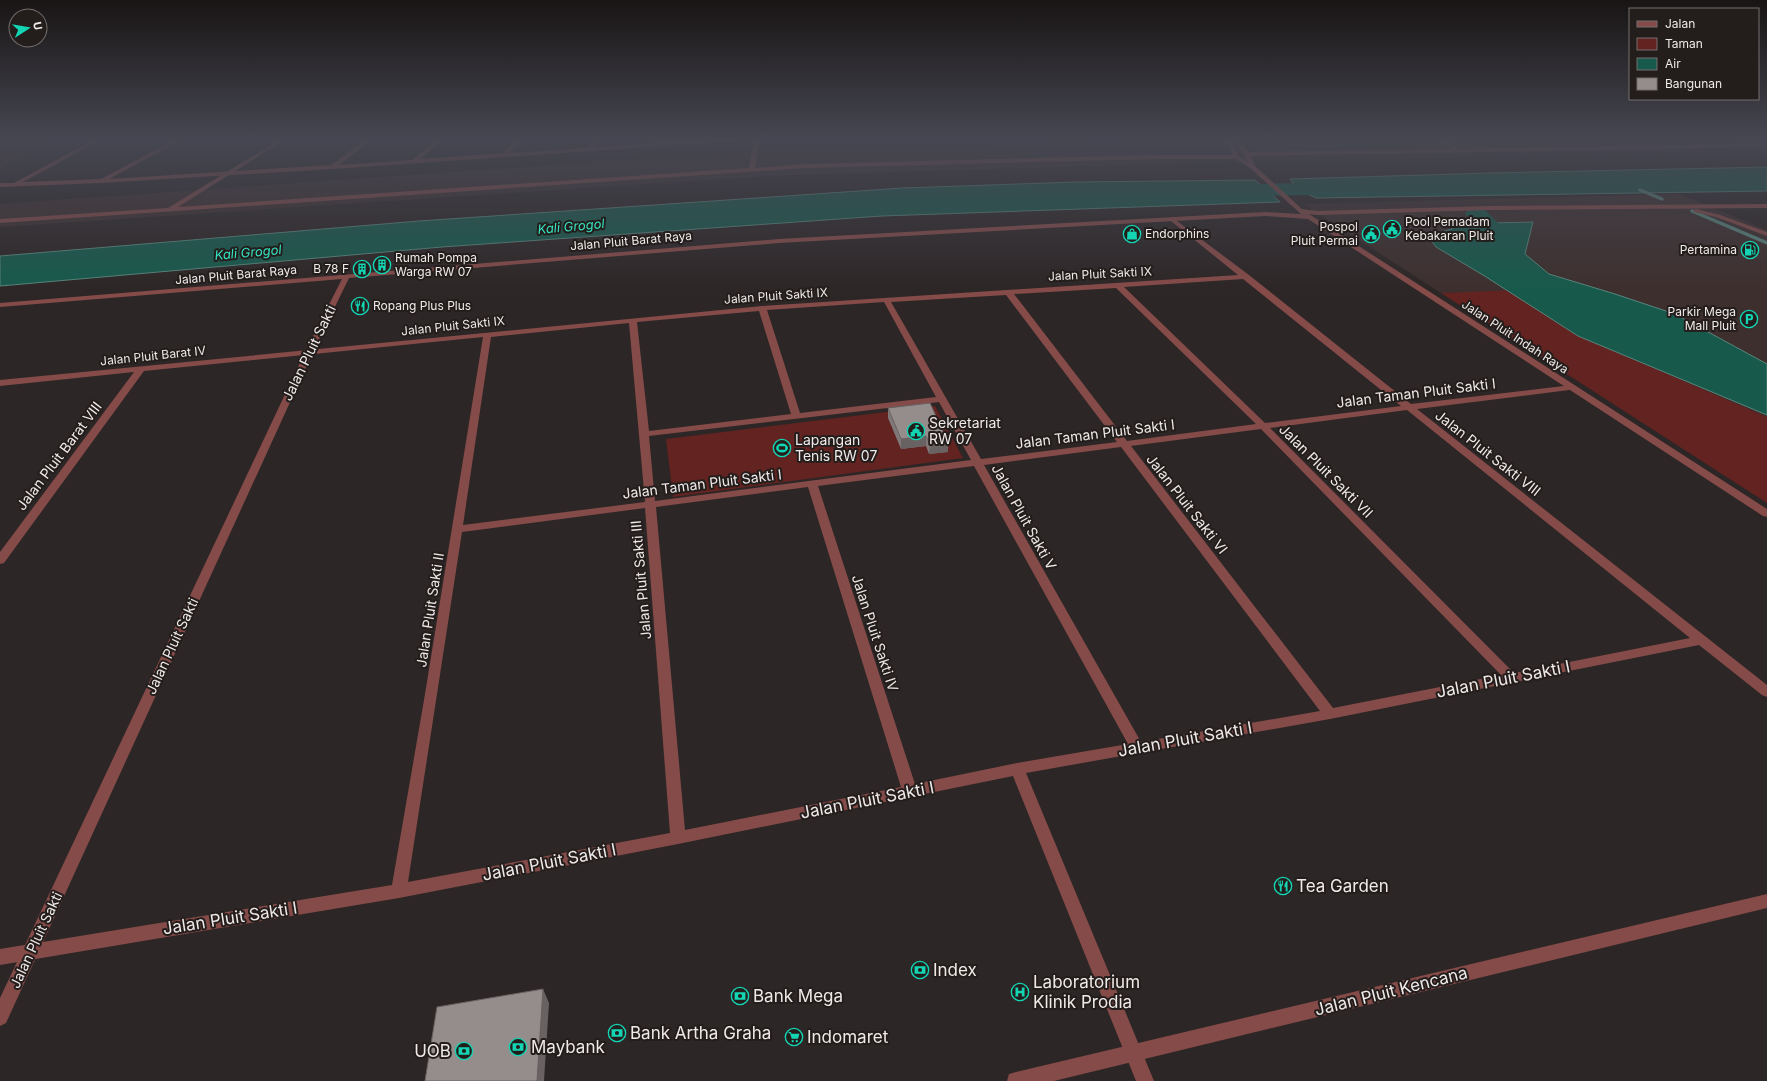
<svg xmlns="http://www.w3.org/2000/svg" width="1767" height="1081" font-family="Inter,sans-serif">
	<style>
		.built { fill: #3d2f2e }
		.green { fill: #622321 }
		.water { fill: #175a4c; stroke: #58857b }
		.lines { fill: none; stroke-linecap: round; stroke-linejoin: round }
		.stream { stroke: #58857b; stroke-width: 3.5 }
		.river { fill: #175a4c; fill-rule: evenodd }
		.minor { fill: #854b48; fill-rule: evenodd }
		.tertiary { fill: #854b48; fill-rule: evenodd }
		.wall { fill: #807878 }
		.shaded-wall { fill: #686262 }
		.building { fill: #958c8c; stroke: #686262 }
		.labels { text-anchor: middle; stroke-width: 4; stroke-linejoin: round; paint-order: stroke }
		.far-poi-label { font-size: 12px; fill: #efeae9; stroke: #231d1c; text-anchor: start }
		.far-street-label { font-size: 12px; fill: #efeae9; stroke: #231d1c }
		.far-water-label { font-size: 13px; font-style: italic; fill: #33e4c2; stroke: #231d1c }
		.street-label { font-size: 14px; fill: #efeae9; stroke: #231d1c }
		.poi-label { font-size: 14px; fill: #efeae9; stroke: #231d1c; text-anchor: start }
		.near-street-label { font-size: 17px; fill: #efeae9; stroke: #231d1c }
		.near-poi-label { font-size: 17px; fill: #efeae9; stroke: #231d1c; text-anchor: start }
	</style>
	<rect width="100%" height="100%" fill="#2d2626"/>
	<g class="built">
		<polygon points="0,138 61,138 0,168"/>
		<polygon points="1177,138 1767,138 1767,152 1261,161 766,176 0,227 0,204 763,150 1178,140"/>
		<polygon points="1679,194 1767,230 1767,498 1441,293 1303,204"/>
	</g>
	<g class="green">
		<polygon points="1519,290 1628,357 1767,417 1767,503 1441,293"/>
		<polygon points="935,406 963,458 673,497 666,439"/>
	</g>
	<g class="water">
		<polygon points="1767,167 1767,191 1316,198 1297,189 1290,179 1491,173"/>
		<polygon points="1255,180 1280,202 882,216 442,247 0,286 0,256 419,221 903,188 1076,182"/>
		<polygon points="1533,222 1525,254 1549,274 1615,294 1675,314 1767,364 1767,415 1578,336 1483,275 1436,247 1428,236 1452,229 1448,224"/>
	</g>
	<g class="lines">
		<g class="stream">
			<polyline points="1640,190 1662,199"/>
			<polyline points="1692,211 1767,243"/>
		</g>
		<g class="river">
			<polygon points="1347,182 1354,184 1357,188 1354,192 1347,194 1215,197 1208,195 1205,191 1208,187 1215,185"/>
			<path d="M1476 208 1484 209 1502 227 1489 240 1505 257 1501 262C1484 266 1473 254 1464 240L1478 227 1465 214 1468 209Z"/>
		</g>
		<g class="minor">
			<polygon points="97,138 104,138 23,182 101,179 178,138 185,138 109,179 331,165 368,138 374,138 339,165 412,160 440,138 446,138 420,159 503,153 518,138 523,138 510,153 588,148 594,138 599,138 594,147 722,138 794,138 722,142 332,169 100,183 0,187 0,183 14,183"/>
			<polygon points="1437,138 1443,138 1458,149 1767,143 1767,147 1246,156 1243,154 1246,152 1451,149"/>
			<path d="M1173 218 1249 275 1411 404 1572 385 1573 387 1569 390 1417 409 1767 685V697L1762 695 1699 645 1330 719 1026 773 1154 1081H1136L1013 776 678 844 399 898 0 965V949L392 885 424 700 483 337 144 371 4 563 0 564V552L134 372 0 386V380L762 306 1238 275 1171 221V219ZM1243 279 1401 406 1265 423 1124 287ZM1116 288 1256 424 1127 441 1014 294ZM1006 295 1117 442 981 459 891 302ZM884 302 936 397 800 413 767 310ZM759 311 791 414 649 431 637 322ZM629 323 645 502 463 525 491 337ZM939 402 971 460 655 501 649 436ZM1407 410 1690 638 1514 673 1270 428ZM1261 429 1501 675 1333 708 1131 446ZM1121 447 1320 711 1141 742 984 465ZM974 466 1128 744 1017 763 915 784 818 486ZM808 487 901 787 685 830 656 507ZM645 508 670 833 408 882 462 532Z"/>
		</g>
		<g class="tertiary">
			<polygon points="0,138 3,138 0,141"/>
			<polygon points="282,138 288,138 178,207 749,168 754,138 760,138 755,168 806,164 1155,155 1233,155 1224,138 1229,138 1239,156 1248,162 1233,138 1238,138 1251,156 1255,166 1302,209 1317,211 1489,206 1767,204 1767,208 1489,210 1317,215 1309,214 1767,509 1767,517 1763,516 1308,219 1265,216 779,243 349,278 313,352 6,1023 0,1026 0,998 305,352 342,279 0,307 0,303 779,239 1265,212 1301,214 1250,168 1236,159 1155,159 806,168 0,223 0,219 168,208"/>
			<polygon points="1696,209 1720,215 1767,232 1767,236 1716,217 1694,212 1694,210"/>
			<polygon points="1767,894 1767,908 1054,1081 1007,1081 1009,1074 1016,1072"/>
		</g>
	</g>
	<polygon class="wall" points="888,408 948,442 948,452 929,454 926,446 901,449 888,418"/>
	<g class="shaded-wall">
		<polygon points="926,436 926,446 901,449 901,439"/>
		<polygon points="948,442 948,452 929,454 930,444"/>
		<polygon points="543,989 549,1003 544,1081 537,1081"/>
	</g>
	<g class="building">
		<polygon points="930,403 948,442 930,444 926,436 901,439 888,408"/>
		<polygon points="543,989 537,1081 425,1081 437,1007"/>
	</g>
	<linearGradient id="sky" x2="0" y2="1"><stop stop-color="#191515"/><stop offset="0.48" stop-color="#464752"/><stop offset="1" stop-color="#464752" stop-opacity="0"/></linearGradient>
	<rect width="1767" height="290" fill="url(#sky)"/>
	<defs>
		<symbol id="civic-ring" viewBox="-11 -11 22 22"><circle r="9.5" fill="#231d1c" stroke="#13d5b3" stroke-width="1.5"/><path d="M-.6-6.5H3V-4.5H.6V-3L4-1V1h2V6H-6V1h2V-1L-.6-3ZM-1.2 2.5V6h2.4V2.5Z" fill="#13d5b3"/></symbol>
		<symbol id="shop-ring" viewBox="-11 -11 22 22"><circle r="9.5" fill="#231d1c" stroke="#13d5b3" stroke-width="1.5"/><path d="M-5-2.5h2.3a2.7 3.5 0 0 1 5.4 0H5L5.5 6h-11ZM-1.5-2.5h3a1.5 2.3 0 0 0-3 0Z" fill="#13d5b3"/></symbol>
		<symbol id="fuel-ring" viewBox="-11 -11 22 22"><circle r="9.5" fill="#231d1c" stroke="#13d5b3" stroke-width="1.5"/><path d="M-5.5-6h7V0h2V4h1.3V-2.5L3-4.5l.8-.8L6-3V5H2.5V1h-1V6h-7ZM-4.2-4.7v3.2H.2V-4.7Z" fill="#13d5b3"/></symbol>
		<symbol id="building-ring" viewBox="-11 -11 22 22"><circle r="9.5" fill="#231d1c" stroke="#13d5b3" stroke-width="1.5"/><path d="M-4-6H4V6H1V3H-1V6H-4ZM-2.5-4.3h1.7v1.8h-1.7ZM.8-4.3h1.7v1.8H.8ZM-2.5-1h1.7V.8h-1.7ZM.8-1h1.7V.8H.8Z" fill="#13d5b3"/></symbol>
		<symbol id="restaurant-ring" viewBox="-11 -11 22 22"><circle r="9.5" fill="#231d1c" stroke="#13d5b3" stroke-width="1.5"/><path d="M-5-6h1v4h1v-4h1v4h1v-4h1v5L-1.5 .5V6h-2V.5L-5-1ZM5-6V6H3V1.5H1.5Q1.5-4 5-6Z" fill="#13d5b3"/></symbol>
		<symbol id="parking-ring" viewBox="-11 -11 22 22"><circle r="9.5" fill="#231d1c" stroke="#13d5b3" stroke-width="1.5"/><path d="M-3.5-5.5H1a3.5 3.5 0 0 1 0 7H-1V5.5H-3.5ZM-1-3.4V-.6H.8a1.4 1.4 0 0 0 0-2.8Z" fill="#13d5b3"/></symbol>
		<symbol id="stadium-ring" viewBox="-11 -11 22 22"><circle r="9.5" fill="#231d1c" stroke="#13d5b3" stroke-width="1.5"/><path d="M0-5a6.5 5 0 1 0 0 10a6.5 5 0 1 0 0-10ZM-3.5-1.8h7v3.6h-7Z" fill="#13d5b3"/></symbol>
		<symbol id="bank-ring" viewBox="-11 -11 22 22"><circle r="9.5" fill="#231d1c" stroke="#13d5b3" stroke-width="1.5"/><path d="M-6-4H6V4H-6ZM0-2.3a2.3 2.3 0 1 0 0 4.6a2.3 2.3 0 1 0 0-4.6Z" fill="#13d5b3"/></symbol>
		<symbol id="hospital-ring" viewBox="-11 -11 22 22"><circle r="9.5" fill="#231d1c" stroke="#13d5b3" stroke-width="1.5"/><path d="M-5-5h3v3.5h4V-5h3V5h-3V1.5h-4V5h-3Z" fill="#13d5b3"/></symbol>
		<symbol id="supermarket-ring" viewBox="-11 -11 22 22"><circle r="9.5" fill="#231d1c" stroke="#13d5b3" stroke-width="1.5"/><path d="M-6-5.5h2.5l.6 2H6L4.5 2H-2.5L-4.4-4H-6ZM-1.5 3.2a1.3 1.3 0 1 0 .1 0ZM3 3.2a1.3 1.3 0 1 0 .1 0Z" fill="#13d5b3"/></symbol>
	</defs>
	<g fill-rule="evenodd">
		<use href="#civic-ring" x="1382" y="219" width="20" height="20"/>
		<use href="#shop-ring" x="1122" y="224" width="20" height="20"/>
		<use href="#civic-ring" x="1361" y="224" width="20" height="20"/>
		<use href="#fuel-ring" x="1740" y="240" width="20" height="20"/>
		<use href="#building-ring" x="372" y="255" width="20" height="20"/>
		<use href="#building-ring" x="352" y="259" width="20" height="20"/>
		<use href="#restaurant-ring" x="350" y="296" width="20" height="20"/>
		<use href="#parking-ring" x="1739" y="309" width="20" height="20"/>
		<use href="#civic-ring" x="906" y="421" width="20" height="20"/>
		<use href="#stadium-ring" x="772" y="438" width="20" height="20"/>
		<use href="#restaurant-ring" x="1273" y="876" width="20" height="20"/>
		<use href="#bank-ring" x="910" y="960" width="20" height="20"/>
		<use href="#hospital-ring" x="1010" y="982" width="20" height="20"/>
		<use href="#bank-ring" x="730" y="986" width="20" height="20"/>
		<use href="#bank-ring" x="607" y="1023" width="20" height="20"/>
		<use href="#supermarket-ring" x="784" y="1027" width="20" height="20"/>
		<use href="#bank-ring" x="508" y="1037" width="20" height="20"/>
		<use href="#bank-ring" x="454" y="1041" width="20" height="20"/>
	</g>
	<g class="labels">
		<g class="far-poi-label">
			<text x="1405" y="226">Pool Pemadam<tspan x="1405" dy="14">Kebakaran Pluit</tspan></text>
			<text x="1358" y="231" text-anchor="end">Pospol<tspan x="1358" dy="14">Pluit Permai</tspan></text>
			<text x="1145" y="238">Endorphins</text>
			<text x="1737" y="254" text-anchor="end">Pertamina</text>
			<text x="395" y="262">Rumah Pompa<tspan x="395" dy="14">Warga RW 07</tspan></text>
			<text x="349" y="273" text-anchor="end">B 78 F</text>
			<text x="373" y="310">Ropang Plus Plus</text>
			<text x="1736" y="316" text-anchor="end">Parkir Mega<tspan x="1736" dy="14">Mall Pluit</tspan></text>
		</g>
		<g class="far-street-label">
			<text transform="translate(631 241) rotate(-5)" y="4">Jalan Pluit Barat Raya</text>
			<text transform="translate(1100 274) rotate(-3)" y="4">Jalan Pluit Sakti IX</text>
			<text transform="translate(236 275) rotate(-5)" y="4">Jalan Pluit Barat Raya</text>
			<text transform="translate(776 296) rotate(-4)" y="4">Jalan Pluit Sakti IX</text>
			<text transform="translate(453 326) rotate(-6)" y="4">Jalan Pluit Sakti IX</text>
			<text transform="translate(1515 337) rotate(33)" y="4">Jalan Pluit Indah Raya</text>
			<text transform="translate(153 356) rotate(-6)" y="4">Jalan Pluit Barat IV</text>
		</g>
		<g class="far-water-label">
			<text transform="translate(571 226) rotate(-5)" y="5">Kali Grogol</text>
			<text transform="translate(248 252) rotate(-5)" y="5">Kali Grogol</text>
		</g>
		<g class="street-label">
			<text transform="translate(309 353) rotate(-64)" y="5">Jalan Pluit Sakti</text>
			<text transform="translate(1416 393) rotate(-7)" y="5">Jalan Taman Pluit Sakti I</text>
			<text transform="translate(1095 434) rotate(-7)" y="5">Jalan Taman Pluit Sakti I</text>
			<text transform="translate(1488 453) rotate(38)" y="5">Jalan Pluit Sakti VIII</text>
			<text transform="translate(59 456) rotate(-53)" y="5">Jalan Pluit Barat VIII</text>
			<text transform="translate(1326 471) rotate(45)" y="5">Jalan Pluit Sakti VII</text>
			<text transform="translate(702 484) rotate(-7)" y="5">Jalan Taman Pluit Sakti I</text>
			<text transform="translate(1187 504) rotate(52)" y="5">Jalan Pluit Sakti VI</text>
			<text transform="translate(1024 517) rotate(61)" y="5">Jalan Pluit Sakti V</text>
			<text transform="translate(641 580) rotate(-95)" y="5">Jalan Pluit Sakti III</text>
			<text transform="translate(430 610) rotate(-81)" y="5">Jalan Pluit Sakti II</text>
			<text transform="translate(875 633) rotate(72)" y="5">Jalan Pluit Sakti IV</text>
			<text transform="translate(172 646) rotate(-65)" y="5">Jalan Pluit Sakti</text>
			<text transform="translate(36 940) rotate(-65)" y="5">Jalan Pluit Sakti</text>
		</g>
		<g class="poi-label">
			<text x="929" y="428">Sekretariat<tspan x="929" dy="16">RW 07</tspan></text>
			<text x="795" y="445">Lapangan<tspan x="795" dy="16">Tenis RW 07</tspan></text>
		</g>
		<g class="near-street-label">
			<text transform="translate(1503 679) rotate(-11)" y="6">Jalan Pluit Sakti I</text>
			<text transform="translate(1185 739) rotate(-10)" y="6">Jalan Pluit Sakti I</text>
			<text transform="translate(867 800) rotate(-11)" y="6">Jalan Pluit Sakti I</text>
			<text transform="translate(549 862) rotate(-11)" y="6">Jalan Pluit Sakti I</text>
			<text transform="translate(230 918) rotate(-9)" y="6">Jalan Pluit Sakti I</text>
			<text transform="translate(1391 991) rotate(-14)" y="6">Jalan Pluit Kencana</text>
		</g>
		<g class="near-poi-label">
			<text x="1296" y="892">Tea Garden</text>
			<text x="933" y="976">Index</text>
			<text x="1033" y="988">Laboratorium<tspan x="1033" dy="20">Klinik Prodia</tspan></text>
			<text x="753" y="1002">Bank Mega</text>
			<text x="630" y="1039">Bank Artha Graha</text>
			<text x="807" y="1043">Indomaret</text>
			<text x="531" y="1053">Maybank</text>
			<text x="451" y="1057" text-anchor="end">UOB</text>
		</g>
	</g>
	<rect x="1629" y="8" width="130" height="92" fill="#231d1c" stroke="#756f6e"/>
	<rect x="1637" y="21" width="20" height="6" fill="#854b48" stroke="#756f6e"/>
	<text x="1665" y="28" font-size="12" fill="#efeae9">Jalan</text>
	<rect x="1637" y="38" width="20" height="12" fill="#622321" stroke="#756f6e"/>
	<text x="1665" y="48" font-size="12" fill="#efeae9">Taman</text>
	<rect x="1637" y="58" width="20" height="12" fill="#175a4c" stroke="#756f6e"/>
	<text x="1665" y="68" font-size="12" fill="#efeae9">Air</text>
	<rect x="1637" y="78" width="20" height="12" fill="#958c8c" stroke="#756f6e"/>
	<text x="1665" y="88" font-size="12" fill="#efeae9">Bangunan</text>
	<g transform="translate(28 28) rotate(78)"><circle r="19" fill="#231d1c" stroke="#756f6e"/>
	<path d="M0-3L7 15L0 10L-7 15Z" fill="#13d5b3"/>
	<text y="-6" font-size="11" font-weight="bold" text-anchor="middle" fill="#efeae9">U</text>
	</g>
</svg>
